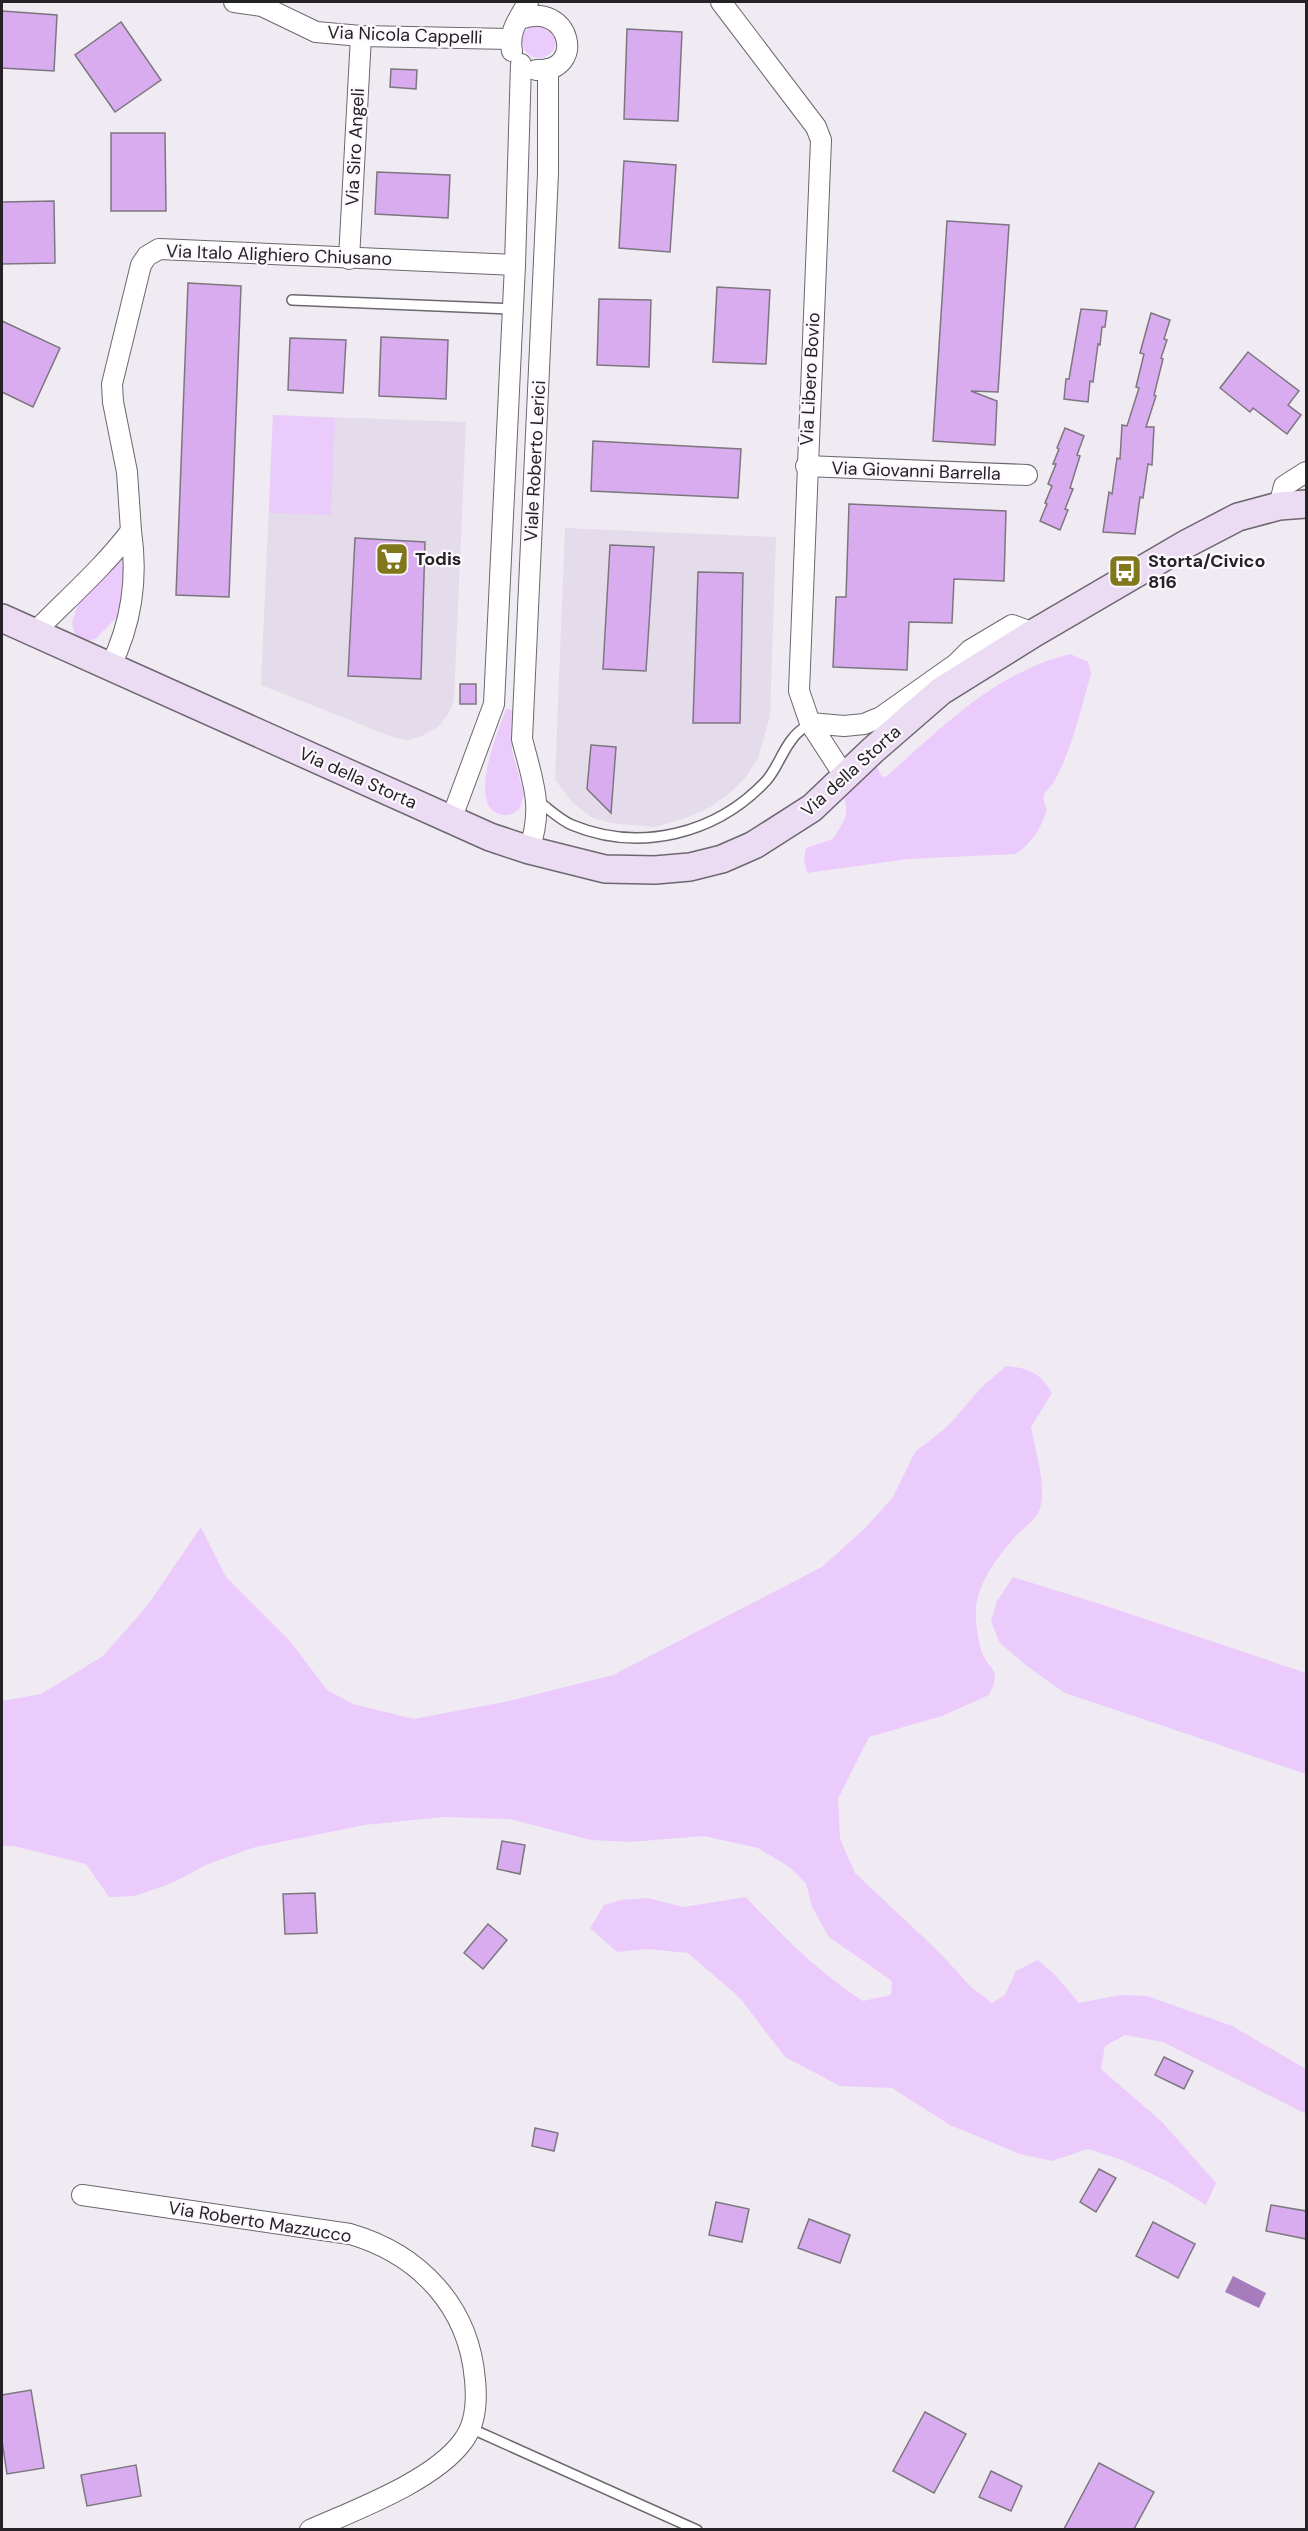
<svg xmlns="http://www.w3.org/2000/svg" width="1308" height="2531" font-family="'DM Sans',sans-serif">
	<style>
		.built { fill: #e5dceb }
		.green { fill: #ebcbfc }
		.water { fill: #a77cbd }
		.building { fill: #d9acf0; stroke: #7c777f; stroke-width: 1.5 }
		.lines { fill: none; stroke-linecap: round; stroke-linejoin: round }
		.service-casing { stroke: #6c676e; stroke-width: 12 }
		.minor-casing { stroke: #6c676e; stroke-width: 22 }
		.secondary-casing { stroke: #6c676e; stroke-width: 30 }
		.service { stroke: #fff; stroke-width: 9 }
		.minor { stroke: #fff; stroke-width: 20 }
		.secondary { stroke: #ebdbf3; stroke-width: 27 }
		.labels { text-anchor: middle; stroke-width: 4.5; stroke-linejoin: round; paint-order: stroke }
		.street-label { font-size: 18px; fill: #242225; stroke: #fcf8fe }
		.poi-label { font-size: 18px; font-weight: bold; fill: #242225; stroke: #fcf8fe; text-anchor: start }
	</style>
	<rect width="100%" height="100%" fill="#f0eaf3"/>
	<g class="built">
		<polygon points="273,415 466,422 454,700 449,713 438,727 420,737 407,740 392,737 261,685"/>
		<polygon points="565,528 776,537 770,716 758,758 746,777 729,794 709,808 686,818 655,827 611,823 592,818 573,803 555,780"/>
	</g>
	<g class="green">
		<circle cx="539" cy="41" r="17"/>
		<polygon points="273,415 335,418 331,515 269,513"/>
		<polygon points="126,552 126,599 119,615 95,639 86,641 81,639 75,634 72,623 78,604"/>
		<path d="M1070 654 1088 662 1091 674C1081 708 1073 746 1056 778 1048 794 1038 790 1047 810 1041 828 1032 843 1016 854L908 859 807 873 804 859 806 848 833 839C841 826 851 814 844 799L857 783 877 767 882 777 887 776C945 725 993 674 1070 654Z"/>
		<path d="M506 709 512 710V751L524 794 520 808C514 814 508 817 499 814 467 803 499 729 506 709Z"/>
		<path d="M1006 1366C1028 1368 1040 1372 1052 1393L1031 1427C1035 1450 1049 1493 1038 1513 1033 1522 1022 1529 1015 1537 998 1556 978 1582 976 1609 975 1620 978 1640 981 1650 989 1673 1003 1666 989 1695L942 1716 869 1737 838 1799 840 1839 855 1873 940 1953 971 1987 992 2003 1005 1995 1016 1971 1038 1960 1055 1975 1079 2003 1120 1995 1147 1996 1232 2026 1306 2069V2114L1163 2042 1125 2035 1105 2046 1101 2069 1162 2122 1216 2183 1206 2205 1167 2181 1122 2160 1088 2149 1052 2161 1020 2154 950 2125 892 2088 840 2086 785 2057 740 1998 688 1953 647 1949 617 1952 590 1928 604 1905 621 1900 648 1898 683 1907 746 1897C782 1936 818 1972 863 2001L891 1995 892 1981 829 1937 812 1907 806 1883 788 1866 758 1848 704 1836 630 1842 591 1840 510 1819 443 1817 364 1825 252 1848 208 1864 172 1883 135 1896 109 1897 86 1864 14 1846H2V1701L41 1694 103 1656 147 1606 201 1527 226 1577 290 1641 327 1690 353 1704 414 1719 509 1701 613 1675 822 1567 866 1527 893 1497 915 1452 947 1427 981 1388Z"/>
		<polygon points="1013,1577 1103,1605 1306,1673 1306,1774 1065,1693 1028,1667 999,1642 991,1621 997,1601"/>
	</g>
	<polygon class="water" points="1233,2276 1266,2293 1259,2308 1225,2292"/>
	<g class="building">
		<polygon points="2,11 57,15 54,71 2,68"/>
		<polygon points="121,22 161,80 115,112 75,55"/>
		<polygon points="627,29 682,32 678,121 624,119"/>
		<polygon points="391,69 417,70 416,89 390,87"/>
		<polygon points="111,133 165,133 166,211 111,211"/>
		<polygon points="624,161 676,165 670,252 619,248"/>
		<polygon points="377,172 450,175 448,218 375,214"/>
		<polygon points="54,201 55,263 2,264 2,202"/>
		<polygon points="947,221 1009,225 998,392 971,391 997,401 995,445 933,441"/>
		<polygon points="188,283 241,286 229,597 176,595"/>
		<polygon points="717,287 770,290 766,364 713,362"/>
		<polygon points="599,299 651,300 649,367 597,365"/>
		<polygon points="1081,309 1107,311 1105,327 1102,327 1100,345 1098,344 1093,382 1090,381 1088,402 1064,399 1066,379 1069,379"/>
		<polygon points="1151,313 1170,320 1164,339 1167,340 1161,358 1163,359 1154,395 1156,396 1146,427 1154,427 1152,465 1148,464 1143,498 1140,497 1135,534 1103,532 1109,492 1112,494 1117,458 1120,459 1122,425 1127,426 1139,388 1136,387 1144,354 1140,353"/>
		<polygon points="2,321 60,348 33,407 2,392"/>
		<polygon points="381,337 448,340 446,399 379,396"/>
		<polygon points="290,338 346,340 343,393 288,390"/>
		<polygon points="1248,352 1299,391 1288,405 1301,415 1287,434 1253,408 1250,412 1220,388"/>
		<polygon points="1065,428 1084,436 1077,455 1080,456 1070,488 1073,489 1065,509 1068,510 1060,530 1040,521 1047,504 1045,503 1052,486 1048,484 1056,464 1053,464 1059,449 1057,448"/>
		<polygon points="593,441 741,449 738,498 591,491"/>
		<polygon points="849,504 1006,511 1004,581 954,579 952,623 909,622 907,670 833,667 836,597 846,597"/>
		<polygon points="355,538 425,542 421,679 348,676"/>
		<polygon points="610,545 654,547 646,671 603,669"/>
		<polygon points="698,572 743,573 740,723 693,723"/>
		<rect x="460" y="684" width="16" height="20"/>
		<polygon points="591,745 616,747 611,813 587,789"/>
		<polygon points="502,1841 525,1845 520,1874 497,1869"/>
		<polygon points="315,1893 317,1933 285,1934 283,1894"/>
		<polygon points="488,1924 507,1940 483,1969 464,1953"/>
		<polygon points="1164,2057 1193,2071 1184,2089 1155,2075"/>
		<polygon points="535,2128 558,2133 554,2151 532,2146"/>
		<polygon points="1099,2169 1116,2178 1096,2212 1080,2202"/>
		<polygon points="716,2202 749,2209 742,2242 709,2235"/>
		<polygon points="1271,2205 1306,2211 1306,2239 1266,2231"/>
		<polygon points="809,2219 850,2235 840,2263 798,2248"/>
		<polygon points="1153,2222 1195,2244 1178,2278 1136,2256"/>
		<polygon points="31,2390 44,2468 7,2474 2,2441 2,2395"/>
		<polygon points="925,2412 966,2434 934,2493 893,2471"/>
		<polygon points="1099,2463 1154,2492 1134,2529 1064,2529"/>
		<polygon points="136,2465 141,2496 87,2506 81,2475"/>
		<polygon points="991,2471 1022,2486 1011,2511 979,2497"/>
	</g>
	<g class="lines">
		<defs>
			<g id="service">
				<polyline points="292,300 513,309"/>
				<path d="M538 801C549 809 560 820 572 825 640 853 716 834 766 781 777 769 782 751 793 738 797 732 804 728 810 723"/>
				<polyline points="470,2428 697,2530"/>
			</g>
			<g id="minor">
				<polyline points="234,2 262,6 316,32 361,36 510,39"/>
				<polyline points="721,2 816,127 821,140 799,691 810,723 845,777"/>
				<path d="M520 19C571 0 587 73 536 70"/>
				<path d="M512 51C508 31 519 19 528 2"/>
				<polyline points="349,259 361,36"/>
				<polyline points="806,466 1027,475"/>
				<polyline points="1279,506 1284,486 1306,472"/>
				<polyline points="131,531 127,472 113,402 112,384 141,265 147,256 159,249 515,265"/>
				<path d="M34 633C67 599 103 568 131 531 138 578 131 625 110 667"/>
				<polyline points="810,723 844,726 864,724 881,717 956,664 970,650 1012,625 1034,633"/>
				<polyline points="451,820 494,704 515,265 521,64"/>
				<path d="M529 850C544 806 533 783 522 739L548 173V69"/>
				<path d="M82 2195 350 2234C419 2254 469 2306 475 2380 477 2400 476 2424 463 2441 434 2481 355 2510 310 2530"/>
			</g>
			<polyline id="secondary" points="2,618 490,837 529,850 605,869 655,870 690,867 722,859 754,845 812,808 873,750 941,691 1034,633 1188,543 1238,517 1279,506 1306,504"/>
		</defs>
		<use href="#service" class="service-casing"/>
		<use href="#minor" class="minor-casing"/>
		<use href="#secondary" class="secondary-casing"/>
		<use href="#service" class="service"/>
		<use href="#minor" class="minor"/>
		<use href="#secondary" class="secondary"/>
	</g>
	<defs>
		<symbol id="supermarket-square" viewBox="-11 -11 22 22"><rect x="-9" y="-9" width="18" height="18" rx="4" fill="#81781d" stroke="#fcf8fe"/><path d="M-6-5.5h2.5l.6 2H6L4.5 2H-2.5L-4.4-4H-6ZM-1.5 3.2a1.3 1.3 0 1 0 .1 0ZM3 3.2a1.3 1.3 0 1 0 .1 0Z" fill="#fff"/></symbol>
		<symbol id="bus-square" viewBox="-11 -11 22 22"><rect x="-9" y="-9" width="18" height="18" rx="4" fill="#81781d" stroke="#fcf8fe"/><path d="M-5-6H5V4H4V6H2V4H-2V6H-4V4H-5ZM-3.5-4V0h7V-4ZM-3.5 1.2v1.5H-2V1.2ZM2 1.2v1.5H3.5V1.2Z" fill="#fff"/></symbol>
	</defs>
	<g fill-rule="evenodd">
		<use href="#supermarket-square" x="373" y="540" width="38" height="38"/>
		<use href="#bus-square" x="1106" y="552" width="38" height="38"/>
	</g>
	<g class="labels">
		<g class="street-label">
			<text transform="translate(405 35) rotate(2)" y="6">Via Nicola Cappelli</text>
			<text transform="translate(355 147) rotate(-87)" y="6">Via Siro Angeli</text>
			<text transform="translate(279 255) rotate(2)" y="6">Via Italo Alighiero Chiusano</text>
			<text transform="translate(810 379) rotate(-87)" y="6">Via Libero Bovio</text>
			<text transform="translate(535 461) rotate(-87)" y="6">Viale Roberto Lerici</text>
			<text transform="translate(916 471) rotate(2)" y="6">Via Giovanni Barrella</text>
			<text transform="translate(851 771) rotate(-42)" y="6">Via della Storta</text>
			<text transform="translate(358 778) rotate(24)" y="6">Via della Storta</text>
			<text transform="translate(260 2222) rotate(9)" y="6">Via Roberto Mazzucco</text>
		</g>
		<g class="poi-label">
			<text x="415" y="565">Todis</text>
			<text x="1148" y="567">Storta/Civico<tspan x="1148" dy="21">816</tspan></text>
		</g>
	</g>
	<rect width="1308" height="2531" fill="none" stroke="#242225" stroke-width="6"/>
</svg>
